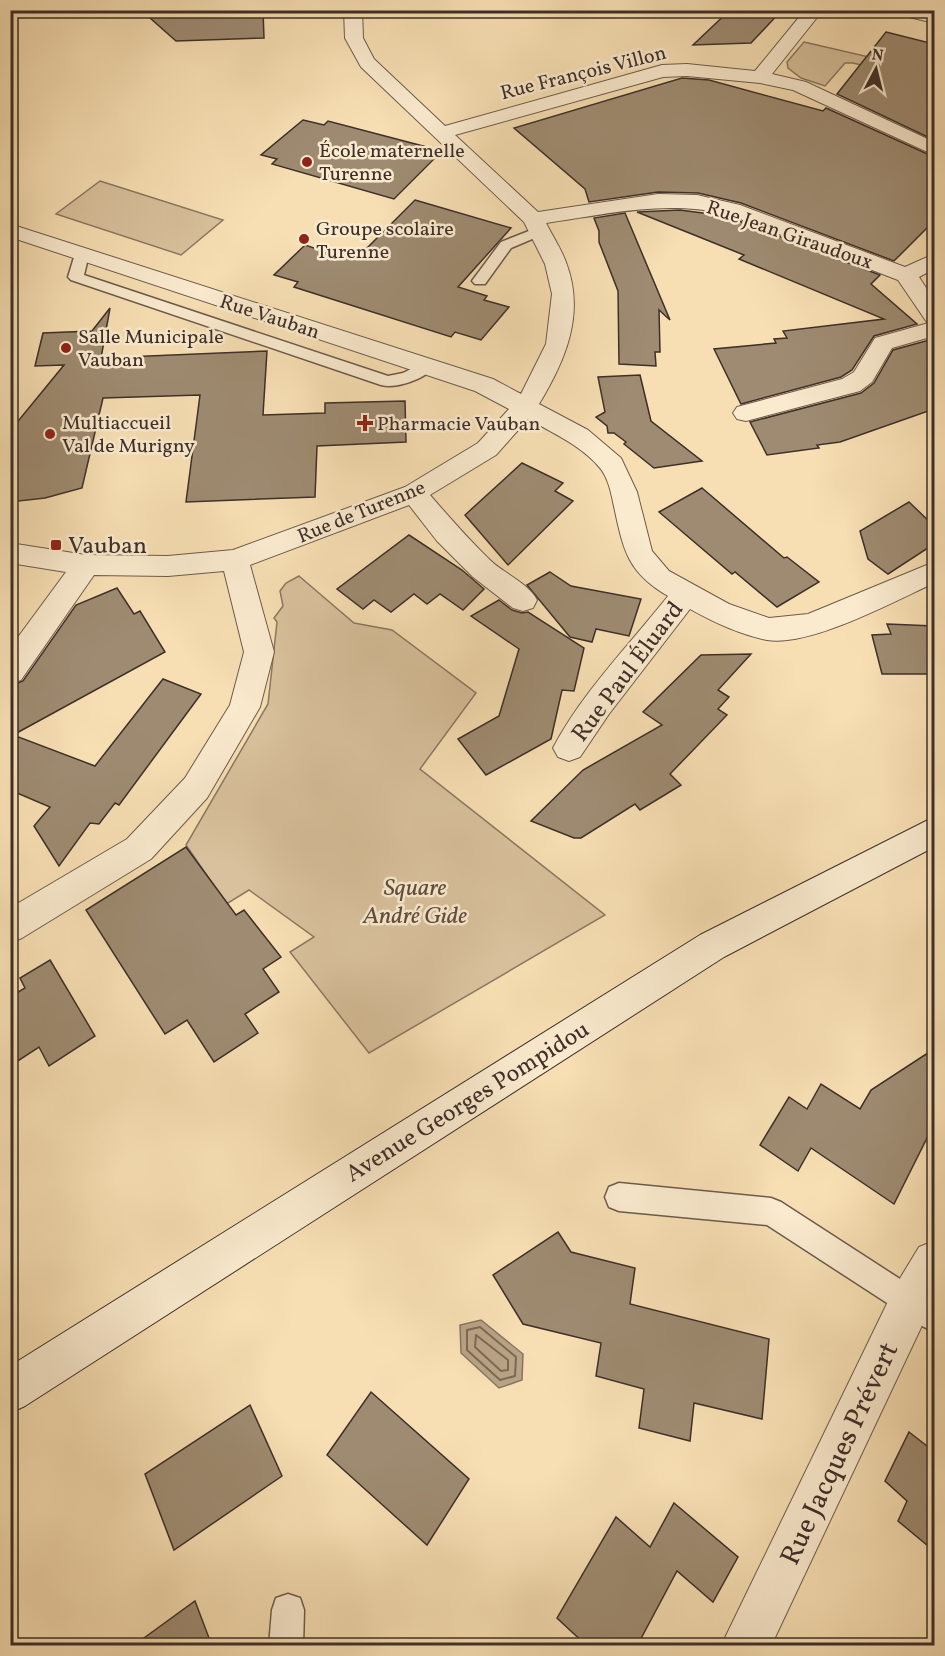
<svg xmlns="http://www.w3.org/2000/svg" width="945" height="1656" font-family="Vollkorn,serif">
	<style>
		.green { fill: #d8c19c; stroke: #8b7862; stroke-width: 1.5 }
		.water { fill: #b8a384; stroke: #877560; stroke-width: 1.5 }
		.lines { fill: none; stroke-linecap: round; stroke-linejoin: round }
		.shore { stroke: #7b6956; stroke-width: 2 }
		.building { fill: #9e8b71; stroke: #3e2f29; stroke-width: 1.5 }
		.service-casing { stroke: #6c5b4c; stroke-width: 3 }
		.minor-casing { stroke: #6c5b4c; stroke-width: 2 }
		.secondary-casing { stroke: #3e2f29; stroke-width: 2 }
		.service { fill: #faeace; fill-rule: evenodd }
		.minor { fill: #faeace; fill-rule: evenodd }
		.secondary { fill: #faeace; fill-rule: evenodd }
		.poi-dot { fill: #8f2418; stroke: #faeace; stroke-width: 2 }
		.labels { text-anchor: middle; stroke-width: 5; stroke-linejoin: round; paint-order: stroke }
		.far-street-label { font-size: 20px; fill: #3e2f29; stroke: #faeace }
		.far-poi-label { font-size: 20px; fill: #3e2f29; stroke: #faeace; text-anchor: start }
		.poi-label { font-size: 24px; fill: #3e2f29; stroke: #faeace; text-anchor: start }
		.street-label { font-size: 24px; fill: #3e2f29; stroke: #faeace }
		.park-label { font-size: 24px; font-style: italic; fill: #5d4c40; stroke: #faeace }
		.near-street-label { font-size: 28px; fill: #3e2f29; stroke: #faeace }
	</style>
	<rect width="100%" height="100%" fill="#f7dfb3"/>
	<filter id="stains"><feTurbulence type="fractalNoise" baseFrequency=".00333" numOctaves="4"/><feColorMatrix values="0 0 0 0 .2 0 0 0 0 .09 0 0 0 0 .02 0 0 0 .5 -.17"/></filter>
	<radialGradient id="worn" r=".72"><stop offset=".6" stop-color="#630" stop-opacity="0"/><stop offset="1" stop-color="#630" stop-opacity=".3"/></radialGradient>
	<g class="green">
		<polygon points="804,42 934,72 934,86 916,79 853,63 845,63 825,86 801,78 788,68 787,62"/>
		<polygon points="100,181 223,220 181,255 56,214"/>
		<polygon points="299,576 354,623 392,630 476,693 420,769 605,915 369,1053 290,952 314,937 249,890 215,911 212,883 186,845 268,704 277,622 274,618 283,606 280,591 286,583"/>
	</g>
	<polygon class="water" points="481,1320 523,1354 522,1380 499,1388 461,1353 460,1325"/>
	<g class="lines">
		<g class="shore">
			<polygon points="480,1327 516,1357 515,1376 500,1380 467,1350 467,1330"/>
			<polygon points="476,1335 508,1360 508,1370 501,1371 475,1347"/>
		</g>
	</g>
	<g class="building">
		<polygon points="141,10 263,10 264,38 176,41"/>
		<polygon points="730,10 782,10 751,43 693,45"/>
		<polygon points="886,32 934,44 934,140 837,94"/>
		<polygon points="682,78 709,80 823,111 826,108 934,157 934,221 894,261 741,203 698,193 658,192 589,202 585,189 514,128"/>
		<polygon points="303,120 324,125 328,121 442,151 394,199 272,164 277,159 261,155"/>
		<polygon points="415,200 511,228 458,287 487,296 484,300 509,307 481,340 455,332 451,337 294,287 298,282 274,275 305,245 329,253 334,248 359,256"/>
		<polygon points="680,210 726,216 880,275 871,284 917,324 874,336 852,370 841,377 741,404 714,349 776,343 774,339 787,338 783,331 884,319 739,259 744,255 637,212"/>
		<polygon points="625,213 670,320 659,310 660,352 655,352 656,366 619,364 618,291 599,242 599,231 594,218"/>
		<polygon points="110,308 101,358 267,351 263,415 325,413 325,403 405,401 406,442 317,446 315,497 186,502 200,395 103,398 82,488 45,498 10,502 10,431 64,365 35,366 43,333 92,331"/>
		<polygon points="933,339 934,409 840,442 817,445 819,448 767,455 750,422 861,393 874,383 893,350"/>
		<polygon points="640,375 651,421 702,461 654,468 624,444 626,442 614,433 608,433 607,426 596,417 605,412 598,377"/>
		<polygon points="522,463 563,483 555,491 573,501 508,565 465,515"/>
		<polygon points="702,488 784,558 787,557 819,582 777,607 735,572 732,574 659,512"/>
		<polygon points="909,502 934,526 934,544 888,574 868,559 860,531"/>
		<polygon points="409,535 462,570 484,589 463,610 440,594 427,604 414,594 391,612 374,600 363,609 337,589"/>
		<polygon points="550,572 571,586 641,599 629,636 596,629 592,642 570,637 527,585"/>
		<polygon points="117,588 134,614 140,611 165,652 13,735 95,766 163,679 201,694 119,805 115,803 99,824 90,823 59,866 34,826 50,807 10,790 10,686 23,681 76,605"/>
		<polygon points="499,600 512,610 522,613 528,612 584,648 574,691 562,690 551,739 486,775 458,739 499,716 519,649 471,616"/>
		<polygon points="887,624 934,626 934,674 882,674 872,635 891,634"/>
		<polygon points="751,654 718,690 729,697 718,709 727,715 670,774 681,785 640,810 635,804 581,838 574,838 531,821 583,770 662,725 643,712 701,655"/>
		<polygon points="186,847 236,915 244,910 281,957 263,969 279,992 245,1014 258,1033 214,1062 187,1020 165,1034 86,910"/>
		<polygon points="50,960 95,1036 49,1066 39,1047 10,1066 10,997 25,988 20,978"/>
		<polygon points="934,1049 934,1124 894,1204 811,1148 798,1171 760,1145 789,1097 807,1109 821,1084 860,1109 871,1090"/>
		<polygon points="558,1232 571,1252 635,1268 630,1304 769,1339 762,1419 694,1403 690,1441 639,1428 644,1389 596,1376 601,1343 523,1324 493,1275"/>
		<polygon points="371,1392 469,1479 427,1545 327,1455"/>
		<polygon points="250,1405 282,1476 174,1550 145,1474"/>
		<polygon points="909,1432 931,1449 934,1442 934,1551 898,1521 907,1501 885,1481"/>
		<polygon points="674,1503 738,1557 713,1602 677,1571 637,1646 587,1646 557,1618 616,1517 650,1547"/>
		<polygon points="195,1601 212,1646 133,1646"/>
	</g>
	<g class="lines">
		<defs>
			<g id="service">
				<polygon points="539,227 546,231 544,234 511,248 485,284 475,284 472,281 501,242"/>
				<path d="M82 250 89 254 84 275 388 376 403 373 427 361 433 362 435 366C425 379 397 389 381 385L71 280 68 277 75 254Z"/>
				<polygon points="619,1183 771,1198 781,1202 934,1301 934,1331 924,1327 767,1225 619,1211 609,1207 605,1197 609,1187"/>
				<polygon points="288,1594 300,1598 304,1610 303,1646 269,1646 272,1610 276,1598"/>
			</g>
			<g id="minor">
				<path d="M344 10H362L363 38 374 59 445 126 662 65 687 64 755 71 805 10H823L772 74 806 82 934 142V155L793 90 760 83 687 76 663 77 455 135 538 212 658 194 697 195 740 205 905 267 934 254V269L919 277 934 300V336L892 348 872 382 860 391 746 421 737 419 733 413 737 407 842 379 854 372 875 338 932 322 926 321 898 280 727 214C663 200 609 214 546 223 553 237 562 250 567 265 585 315 565 361 539 404L588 430 621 458 637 492 652 551 669 571 729 604 769 618 808 614 934 562V583C893 602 810 647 767 640 741 635 713 622 690 609L609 714 580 757 569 761 558 757 553 748C581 694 630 644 668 596 625 571 623 547 613 502 611 491 607 476 600 468 582 446 553 433 528 419L496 455 430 495C450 518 469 540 491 561 505 574 528 583 537 600L533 608 523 611 513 608 473 577 437 541 409 505 250 565 274 652 260 707 207 798 151 859 22 938 10 943V908L127 839 185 778 230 705 244 652 224 571 168 576 94 575 21 680 10 684V648L66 572 10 563V543L86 555 168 556 233 550 405 487 478 443 509 409 475 391 10 237V224L493 379 521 394 546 344 552 294 545 264 524 222 361 67 345 38Z"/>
				<polygon points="895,10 925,10 934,13 934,23 897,14"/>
				<polygon points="934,1241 934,1300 771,1646 721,1646 896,1285 919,1247"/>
			</g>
			<polygon id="secondary" points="934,817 934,847 724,957 25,1406 10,1413 10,1366 700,935"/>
		</defs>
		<use href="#service" class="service-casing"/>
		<use href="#minor" class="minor-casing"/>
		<use href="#secondary" class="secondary-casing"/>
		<use href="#service" class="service"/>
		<use href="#minor" class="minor"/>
		<use href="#secondary" class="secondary"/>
	</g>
	<g class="poi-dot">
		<circle cx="307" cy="162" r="6"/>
		<circle cx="304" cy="239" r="6"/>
		<circle cx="66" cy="348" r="6"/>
		<path d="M362 414h6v6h6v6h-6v6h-6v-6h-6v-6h6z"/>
		<circle cx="50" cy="434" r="6"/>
		<rect x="50" y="539" width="12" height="12" rx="3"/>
	</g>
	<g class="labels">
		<g class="far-street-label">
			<text transform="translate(583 72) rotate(-14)" y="7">Rue François Villon</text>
			<text transform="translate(790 234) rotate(19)" y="7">Rue Jean Giraudoux</text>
			<text transform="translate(270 316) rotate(18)" y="7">Rue Vauban</text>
			<text transform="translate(361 511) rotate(-22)" y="7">Rue de Turenne</text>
		</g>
		<g class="far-poi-label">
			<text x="319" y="157">École maternelle<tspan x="319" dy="23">Turenne</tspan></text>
			<text x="316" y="235">Groupe scolaire<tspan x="316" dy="23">Turenne</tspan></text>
			<text x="78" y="343">Salle Municipale<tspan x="78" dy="23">Vauban</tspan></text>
			<text x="62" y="429">Multiaccueil<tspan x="62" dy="23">Val de Murigny</tspan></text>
			<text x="377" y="430">Pharmacie Vauban</text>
		</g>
		<g class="poi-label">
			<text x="68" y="553">Vauban</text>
		</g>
		<g class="street-label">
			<text transform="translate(627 671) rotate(-53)" y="8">Rue Paul Éluard</text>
			<text transform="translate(467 1101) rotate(-32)" y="8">Avenue Georges Pompidou</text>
		</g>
		<g class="park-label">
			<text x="415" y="895">Square<tspan x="415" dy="28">André Gide</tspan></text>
		</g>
		<g class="near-street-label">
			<text transform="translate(838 1453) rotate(-65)" y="10">Rue Jacques Prévert</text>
		</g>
	</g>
	<rect width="945" height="1656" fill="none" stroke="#f7dfb3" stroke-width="36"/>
	<rect x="12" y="12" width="921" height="1632" fill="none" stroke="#3e2f29" stroke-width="3"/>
	<rect x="18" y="18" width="909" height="1620" fill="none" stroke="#3e2f29" stroke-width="1.5"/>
	<g transform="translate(876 69) rotate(7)" stroke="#faeace" stroke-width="4.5" paint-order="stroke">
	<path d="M0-4.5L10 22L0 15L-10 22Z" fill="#3e2f29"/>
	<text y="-9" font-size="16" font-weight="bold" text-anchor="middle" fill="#3e2f29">N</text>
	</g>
	<rect width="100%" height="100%" filter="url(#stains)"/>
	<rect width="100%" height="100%" fill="url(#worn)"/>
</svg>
